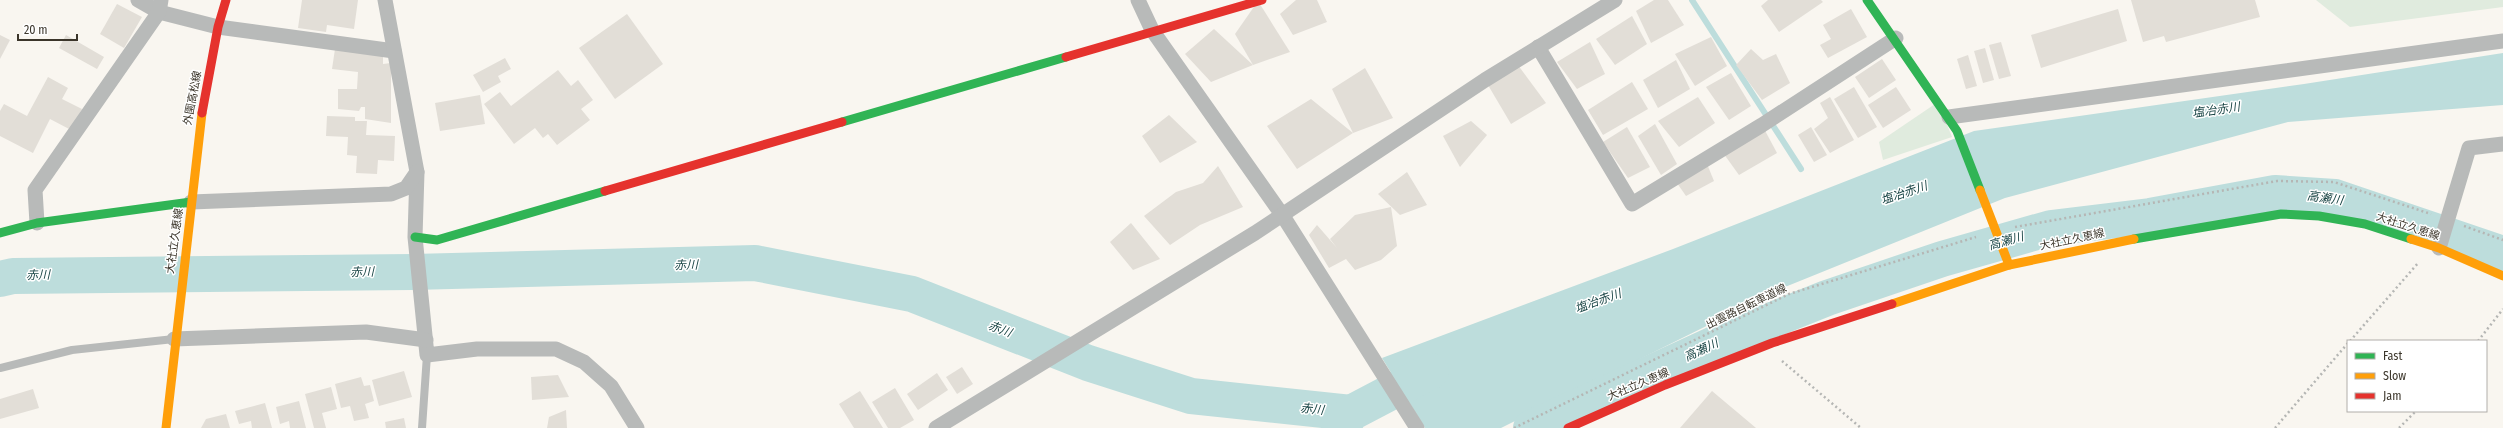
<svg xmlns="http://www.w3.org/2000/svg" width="2503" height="428" font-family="'Fira Sans Condensed','Noto Sans JP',sans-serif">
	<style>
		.green { fill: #e0ebde }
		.water { fill: #bddddc }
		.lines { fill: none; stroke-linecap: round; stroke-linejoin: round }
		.stream { stroke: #bddddc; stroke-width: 6 }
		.river { stroke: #bddddc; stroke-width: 36 }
		.building { fill: #e2ded7 }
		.path { stroke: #b5b6b4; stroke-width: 2.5; stroke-dasharray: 2 3; stroke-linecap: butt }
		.lane { stroke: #b8bab9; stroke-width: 8 }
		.street { stroke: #b8bab9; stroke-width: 15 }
		.fast { stroke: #30b455; stroke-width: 9 }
		.slow { stroke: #ff9f0a; stroke-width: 9 }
		.jam { stroke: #e5322d; stroke-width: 9 }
		.labels { text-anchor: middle; stroke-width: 3; stroke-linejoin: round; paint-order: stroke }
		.street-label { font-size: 11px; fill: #3b352a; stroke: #fff }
		.water-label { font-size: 12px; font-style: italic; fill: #194545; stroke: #fff }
	</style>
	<rect width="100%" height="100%" fill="#f9f6f0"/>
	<g class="green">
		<polygon points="2316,0 2503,0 2503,7 2350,27"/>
		<polygon points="1938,102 1952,137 1883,160 1879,142"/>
	</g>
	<polygon class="water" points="2503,53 2503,105 2288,122 2005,198 1785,287 1501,428 1425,428 1382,358 1673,249 1974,131 2304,84"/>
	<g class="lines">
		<polyline class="stream" points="1692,0 1801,169"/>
		<g class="river">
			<polyline points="0,279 13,276 413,272 755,263 912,294 1088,363 1191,396 1351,413"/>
			<polyline points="1341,428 1351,413 1431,371"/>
			<polyline points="1531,428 1727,338 1827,298 1942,259 2051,228 2150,216 2275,193 2335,197 2503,254"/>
		</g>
	</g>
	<g class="building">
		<polygon points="302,0 358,0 354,29 327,25 326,32 298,28"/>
		<polygon points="1296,0 1317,0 1327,22 1293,35 1280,14"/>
		<polygon points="1654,0 1668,0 1684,25 1651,43 1636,11"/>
		<polygon points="1768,0 1821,0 1823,2 1779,32 1761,6"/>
		<polygon points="2131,0 2255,0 2260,17 2166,42 2164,36 2143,42"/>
		<polygon points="1258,1 1290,52 1253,65 1235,34"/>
		<polygon points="117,4 142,17 124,48 100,34"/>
		<polygon points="1851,9 1867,37 1828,58 1820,45 1831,39 1823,25"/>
		<polygon points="2118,9 2127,41 2041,68 2031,35"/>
		<polygon points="627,14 663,64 615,99 579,48"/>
		<polygon points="1632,16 1647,44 1615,65 1596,39"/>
		<polygon points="1214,29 1253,65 1211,82 1185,54"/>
		<polygon points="0,35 10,40 0,59"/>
		<polygon points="66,35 104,57 97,69 59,48"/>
		<polygon points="1711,37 1727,66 1695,86 1675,54"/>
		<polygon points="1590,42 1605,74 1577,89 1557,62"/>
		<polygon points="2001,42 2011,76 1999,79 1989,45"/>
		<polygon points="1985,48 1994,80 1983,83 1974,51"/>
		<polygon points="335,49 383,56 383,64 391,63 391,123 365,119 365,107 361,107 359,111 338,109 338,89 357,89 358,72 332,69"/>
		<polygon points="1751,49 1763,60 1776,54 1790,83 1762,100 1736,65"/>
		<polygon points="1968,55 1977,86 1966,89 1957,59"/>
		<polygon points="505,58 511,69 498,76 501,82 483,92 473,75"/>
		<polygon points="1882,59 1896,80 1869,98 1855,77"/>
		<polygon points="1676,60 1690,89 1658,108 1643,80"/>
		<polygon points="1515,61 1546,103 1511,124 1485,80"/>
		<polygon points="1365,68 1393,118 1353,133 1297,169 1267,126 1311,99 1353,133 1332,89"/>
		<polygon points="558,70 571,86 578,80 593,100 581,109 590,120 557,145 548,134 543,138 535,128 514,144 484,104 500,92 511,106"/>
		<polygon points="1731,73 1751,106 1729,120 1706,87"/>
		<polygon points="48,77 68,88 62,99 82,109 71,130 50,119 33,153 0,136 0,111 4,104 27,116"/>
		<polygon points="1632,82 1648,109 1603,135 1588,110"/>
		<polygon points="1854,87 1877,127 1858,138 1834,99"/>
		<polygon points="1896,87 1911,110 1883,128 1868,105"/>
		<polygon points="480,95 485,124 440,131 435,103"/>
		<polygon points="1698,97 1715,123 1679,147 1658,121"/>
		<polygon points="1830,97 1854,140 1830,153 1814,129 1828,118 1820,103"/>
		<polygon points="1169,115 1197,142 1160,163 1142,136"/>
		<polygon points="327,116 355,117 355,121 367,121 366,135 395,136 394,161 378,160 377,174 356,173 357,156 347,155 348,137 326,136"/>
		<polygon points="1471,121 1487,135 1460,167 1443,136"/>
		<polygon points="1655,124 1677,164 1661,175 1638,136"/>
		<polygon points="1762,125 1777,153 1739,175 1721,150"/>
		<polygon points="1627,127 1650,167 1628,178 1603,142"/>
		<polygon points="1811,127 1827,155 1814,162 1798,135"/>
		<polygon points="1707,164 1714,181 1686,196 1677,183"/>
		<polygon points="1218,166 1243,207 1200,225 1170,245 1144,216 1176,192 1203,183"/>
		<polygon points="1407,172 1427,205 1400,215 1378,194"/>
		<polygon points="1391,207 1397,246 1381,260 1355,270 1346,259 1329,268 1309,235 1317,225 1337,248 1330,239 1355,215"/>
		<polygon points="1131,223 1160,259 1133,270 1110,242"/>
		<polygon points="962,367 973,384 957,394 946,377"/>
		<polygon points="404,371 412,397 379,406 372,380"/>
		<polygon points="937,373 948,390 918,410 907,394"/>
		<polygon points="558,375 569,397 532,400 531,377"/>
		<polygon points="361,377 364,386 370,385 374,401 365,404 369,418 354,421 350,406 341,408 335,384"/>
		<polygon points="331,387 337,409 322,413 326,428 314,428 305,394"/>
		<polygon points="895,388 914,420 900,428 888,428 872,402"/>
		<polygon points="33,389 39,408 0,419 0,399"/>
		<polygon points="860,391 883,428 854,428 839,404"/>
		<polygon points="1712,391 1756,428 1680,428"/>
		<polygon points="299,401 306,428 290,428 289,421 280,424 276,407"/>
		<polygon points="265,403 272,428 252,428 251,421 239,424 235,411"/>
		<polygon points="566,410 567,428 547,428 549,417"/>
		<polygon points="226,414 230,428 201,428 206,419"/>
		<polygon points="404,418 406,428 386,428 385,422"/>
	</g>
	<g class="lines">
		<g class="path">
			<polyline points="2464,226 2503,240"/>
			<polyline points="2015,227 2277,181 2334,182 2431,214"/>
			<polyline points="2350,341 2419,262"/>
			<polyline points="2478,341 2503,309"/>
			<polyline points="1782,361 1861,428"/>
			<polyline points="1514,428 1789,294 1976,237"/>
			<polyline points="2275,428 2348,343"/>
			<polyline points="2399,428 2416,411"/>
		</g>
		<g class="lane">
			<polyline points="0,368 72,350 174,339"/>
			<polyline points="422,428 427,355"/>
		</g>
		<g class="street">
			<polyline points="138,0 159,12 218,27 394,51"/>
			<polyline points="385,0 417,172 415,237 427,355 477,349 556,349 584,362 611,386 637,428"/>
			<polyline points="1138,0 1152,30 1283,216 1417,428"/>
			<polyline points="1538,47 1632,204 1762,125 1896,38"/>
			<polyline points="1949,117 2503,41"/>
			<polyline points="191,202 391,194 406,188 417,172"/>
			<polyline points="37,223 35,190 159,12 161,0"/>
			<polyline points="2439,248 2469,148 2503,144"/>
			<polyline points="174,339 366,332 426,340"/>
			<polyline points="936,428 1255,233 1485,80 1615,0"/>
		</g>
		<g class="fast">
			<polyline points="1867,0 1957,131 1980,190"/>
			<polyline points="842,122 1066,57"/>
			<polyline points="0,233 37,223 191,202"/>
			<polyline points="415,237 437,240 605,191"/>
			<polyline points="2134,239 2281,214 2319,216 2365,224 2411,239"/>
		</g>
		<g class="slow">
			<polyline points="1980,190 2009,265"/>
			<polyline points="2411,239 2439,248 2503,276"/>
			<polyline points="1892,304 2009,265 2134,239"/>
			<polyline points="166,428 202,113"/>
		</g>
		<g class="jam">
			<polyline points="1066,57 1262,0"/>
			<polyline points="202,113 218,27 226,0"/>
			<polyline points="605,191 842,122"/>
			<polyline points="1568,428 1665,385 1772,343 1892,304"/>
		</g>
	</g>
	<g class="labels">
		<g class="street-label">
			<text transform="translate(192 98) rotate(-79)" y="4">外園高松線</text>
			<text transform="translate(2408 226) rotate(18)" y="4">大社立久恵線</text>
			<text transform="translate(2072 239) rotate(-12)" y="4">大社立久恵線</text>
			<text transform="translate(174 241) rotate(-82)" y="4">大社立久恵線</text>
			<text transform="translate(1746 306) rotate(-26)" y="4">出雲路自転車道線</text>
			<text transform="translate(1638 384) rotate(-23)" y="4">大社立久恵線</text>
		</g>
		<g class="water-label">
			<text transform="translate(2216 110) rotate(-8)" y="4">塩冶赤川</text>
			<text transform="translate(1904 193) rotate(-19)" y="4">塩冶赤川</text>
			<text transform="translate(2325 198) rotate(8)" y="4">高瀬川</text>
			<text transform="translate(2006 241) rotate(-16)" y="4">高瀬川</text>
			<text transform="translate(686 265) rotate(-1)" y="4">赤川</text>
			<text transform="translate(362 272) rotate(-1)" y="4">赤川</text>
			<text transform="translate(38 275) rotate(-1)" y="4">赤川</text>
			<text transform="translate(1598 301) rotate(-20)" y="4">塩冶赤川</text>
			<text transform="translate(1000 329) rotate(21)" y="4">赤川</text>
			<text transform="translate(1701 350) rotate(-25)" y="4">高瀬川</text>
			<text transform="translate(1312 409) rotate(6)" y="4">赤川</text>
		</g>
	</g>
	<rect x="2347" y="340" width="140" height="72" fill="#ffffff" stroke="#b1aeaa"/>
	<rect x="2355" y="353" width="20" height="6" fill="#30b455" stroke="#b1aeaa"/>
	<text x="2383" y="360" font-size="12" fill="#3b352a">Fast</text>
	<rect x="2355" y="373" width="20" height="6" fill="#ff9f0a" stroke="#b1aeaa"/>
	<text x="2383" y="380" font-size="12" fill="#3b352a">Slow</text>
	<rect x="2355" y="393" width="20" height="6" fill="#e5322d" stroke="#b1aeaa"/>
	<text x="2383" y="400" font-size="12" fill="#3b352a">Jam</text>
	<path d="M18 34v6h59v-6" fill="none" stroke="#3b352a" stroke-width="2"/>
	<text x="24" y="34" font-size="12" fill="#3b352a" stroke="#ffffff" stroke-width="3" paint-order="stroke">20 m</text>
</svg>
